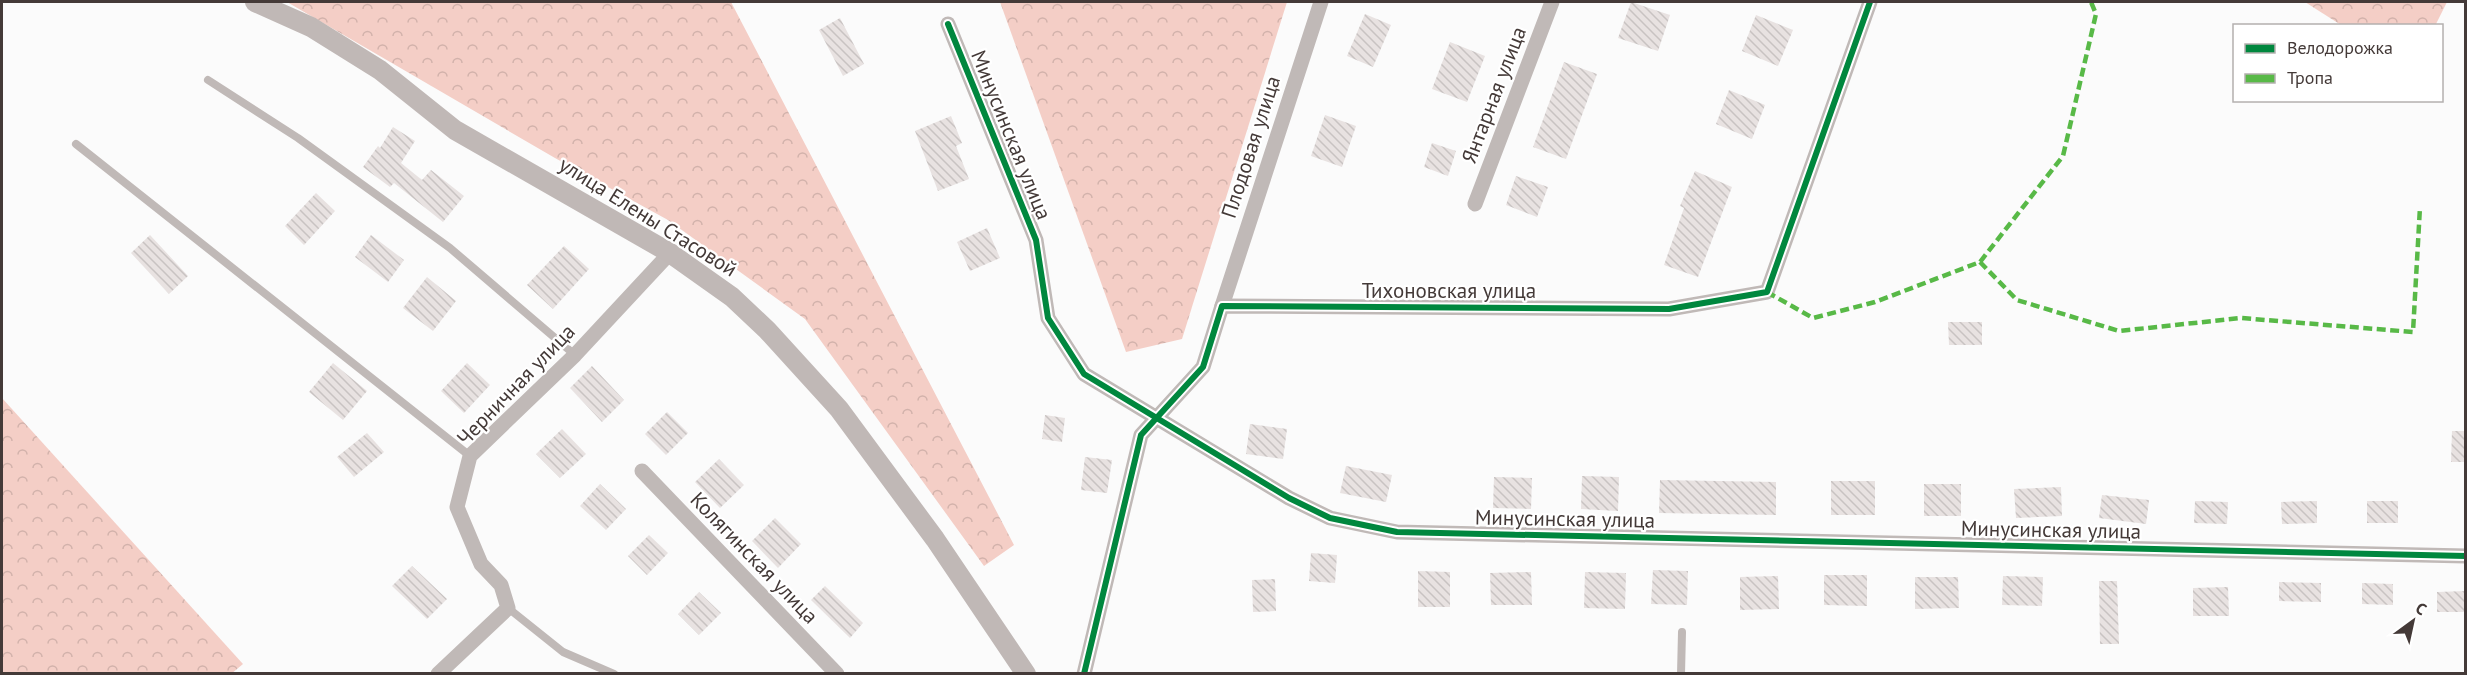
<svg xmlns="http://www.w3.org/2000/svg" width="2467" height="675" font-family="'PT Sans',sans-serif">
	<style>
		.forest { fill: url(#forest-crowns) }
		.building { fill: url(#building-back-hatch) }
		.lines { fill: none; stroke-linecap: round; stroke-linejoin: round }
		.lane { stroke: #c0b9b7; stroke-width: 8 }
		.street { stroke: #c0b9b7; stroke-width: 15 }
		.secondary { stroke: #c0b8b6; stroke-width: 20 }
		.quiet { stroke: #58b947; stroke-width: 4.5; stroke-dasharray: 9 4.5; stroke-linecap: butt }
		.cycleway-casing { stroke: #fff; stroke-width: 10 }
		.cycleway { stroke: #00873e; stroke-width: 6 }
		.labels { text-anchor: middle; stroke-width: 4.5; stroke-linejoin: round; paint-order: stroke }
		.street-label { font-size: 21px; fill: #443a38; stroke: #fff }
	</style>
	<defs>
		<pattern id="forest-crowns" width="20" height="18" patternUnits="userSpaceOnUse" patternTransform="scale(1.5)"><rect width="20" height="18" fill="#f4cec6"/><path d="M2 6a3 3 0 1 1 6 0M12 15a3 3 0 1 1 6 0" fill="none" stroke="#d2b2ab"/></pattern>
		<pattern id="building-back-hatch" width="6" height="6" patternUnits="userSpaceOnUse" patternTransform="scale(1.5)"><rect width="6" height="6" fill="#e8e2e1"/><path d="M-1 5l2 2M0 0l6 6M5-1l2 2" fill="none" stroke="#c8c3c2"/></pattern>
	</defs>
	<rect width="100%" height="100%" fill="#fbfbfb"/>
	<g class="forest">
		<polygon points="287,2 731,2 1014,545 984,566 805,319 668,220 555,158"/>
		<polygon points="1000,2 1287,2 1182,339 1126,352"/>
		<polygon points="2305,2 2447,2 2435,26 2341,25"/>
		<polygon points="2,398 243,664 231,674 2,673"/>
	</g>
	<g class="building">
		<polygon points="1631,2 1670,15 1658,51 1618,38"/>
		<polygon points="1365,14 1391,25 1373,67 1347,56"/>
		<polygon points="1756,15 1793,30 1778,66 1742,51"/>
		<polygon points="840,18 864,64 843,76 819,30"/>
		<polygon points="1450,42 1485,56 1467,102 1432,89"/>
		<polygon points="1564,62 1597,74 1566,159 1533,147"/>
		<polygon points="1729,90 1765,105 1752,139 1716,124"/>
		<polygon points="1325,115 1356,126 1342,167 1311,156"/>
		<polygon points="951,116 962,143 956,146 969,179 938,191 915,131"/>
		<polygon points="393,127 415,141 401,163 422,180 431,170 464,196 443,222 394,183 390,187 363,167 378,146 380,148"/>
		<polygon points="1432,143 1456,151 1448,176 1424,167"/>
		<polygon points="1695,171 1732,187 1698,277 1664,265 1684,208 1680,206"/>
		<polygon points="1516,176 1548,187 1537,217 1506,205"/>
		<polygon points="316,193 335,211 304,245 285,226"/>
		<polygon points="987,228 1000,258 970,271 957,242"/>
		<polygon points="150,235 188,276 169,294 131,253"/>
		<polygon points="371,235 404,260 388,282 355,257"/>
		<polygon points="564,246 589,269 553,309 527,285"/>
		<polygon points="427,277 456,301 433,331 403,308"/>
		<polygon points="1948,322 1982,322 1982,345 1949,345"/>
		<polygon points="333,363 367,391 343,420 309,392"/>
		<polygon points="467,363 490,385 464,413 441,391"/>
		<polygon points="592,366 624,400 602,422 570,388"/>
		<polygon points="667,412 688,433 666,455 645,434"/>
		<polygon points="1045,415 1065,418 1062,442 1042,439"/>
		<polygon points="1250,424 1287,429 1283,459 1246,454"/>
		<polygon points="562,429 586,454 560,478 536,454"/>
		<polygon points="2452,431 2466,431 2466,462 2451,462"/>
		<polygon points="367,433 384,452 354,477 337,457"/>
		<polygon points="1085,457 1112,460 1107,493 1081,490"/>
		<polygon points="719,459 744,485 720,508 695,482"/>
		<polygon points="1346,466 1392,475 1386,502 1340,493"/>
		<polygon points="1582,476 1619,477 1618,511 1581,509"/>
		<polygon points="1494,477 1532,478 1531,509 1493,508"/>
		<polygon points="1660,480 1776,482 1776,515 1659,513"/>
		<rect x="1831" y="481" width="44" height="34"/>
		<polygon points="600,484 626,509 606,530 580,506"/>
		<rect x="1924" y="484" width="37" height="32"/>
		<polygon points="2061,487 2062,516 2016,518 2014,489"/>
		<polygon points="2102,495 2149,500 2146,524 2099,518"/>
		<polygon points="2195,501 2228,502 2227,524 2194,523"/>
		<polygon points="2317,501 2317,523 2282,524 2281,502"/>
		<rect x="2367" y="501" width="31" height="22"/>
		<polygon points="775,518 801,544 778,568 752,541"/>
		<polygon points="649,535 668,553 647,575 628,556"/>
		<polygon points="1311,553 1337,555 1335,583 1309,581"/>
		<polygon points="412,566 447,599 427,619 392,586"/>
		<polygon points="1653,570 1688,571 1687,605 1651,604"/>
		<polygon points="1418,571 1450,572 1450,607 1418,607"/>
		<polygon points="1531,572 1532,605 1491,605 1490,573"/>
		<polygon points="1585,572 1626,573 1625,609 1584,608"/>
		<polygon points="1824,575 1867,575 1867,606 1824,605"/>
		<polygon points="1778,576 1779,609 1740,610 1740,577"/>
		<polygon points="2003,576 2043,577 2042,606 2002,605"/>
		<polygon points="1915,577 1958,577 1959,608 1915,609"/>
		<polygon points="1275,579 1276,611 1253,612 1252,580"/>
		<polygon points="2099,581 2117,581 2119,644 2100,644"/>
		<polygon points="2279,582 2321,583 2321,602 2279,601"/>
		<polygon points="2362,583 2393,584 2393,605 2362,604"/>
		<polygon points="825,586 863,623 850,638 811,600"/>
		<polygon points="2228,587 2229,616 2193,616 2193,588"/>
		<polygon points="2466,591 2466,612 2437,612 2437,592"/>
		<polygon points="699,592 721,613 699,635 678,614"/>
	</g>
	<g class="lines">
		<g class="lane">
			<polyline points="208,80 298,138 450,248 575,355"/>
			<polyline points="76,144 470,456"/>
			<polyline points="508,608 563,652 614,674"/>
			<polyline points="1681,674 1682,632"/>
		</g>
		<g class="street">
			<polyline points="948,24 1036,240 1048,318 1084,374 1289,498 1330,518 1397,532 2466,556"/>
			<polyline points="1475,204 1552,2"/>
			<polyline points="1222,306 1321,2"/>
			<polyline points="642,471 837,674"/>
			<polyline points="438,674 508,608 501,585 481,564 457,507 470,456 575,355 670,253"/>
			<polyline points="1084,674 1141,435 1203,367 1222,306 1669,309 1767,292 1870,2"/>
		</g>
		<polyline class="secondary" points="255,2 311,27 380,70 455,130 670,253 732,297 767,330 839,409 935,539 1026,674"/>
		<g class="quiet">
			<polyline points="1980,262 2017,300 2119,331 2241,318 2413,332 2420,207"/>
			<polyline points="1767,292 1813,318 1875,302 1980,262 2063,156 2096,14 2091,2"/>
		</g>
		<defs>
			<g id="cycleway">
				<polyline points="948,24 1036,240 1048,318 1084,374 1289,498 1330,518 1397,532 2466,556"/>
				<polyline points="1084,674 1141,435 1203,367 1222,306 1669,309 1767,292 1870,2"/>
			</g>
		</defs>
		<use href="#cycleway" class="cycleway-casing"/>
		<use href="#cycleway" class="cycleway"/>
	</g>
	<g class="labels">
		<g class="street-label">
			<text transform="translate(1494 95) rotate(-69)" y="7">Янтарная улица</text>
			<text transform="translate(1011 135) rotate(68)" y="7">Минусинская улица</text>
			<text transform="translate(1251 147) rotate(-72)" y="7">Плодовая улица</text>
			<text transform="translate(648 217) rotate(32)" y="7">улица Елены Стасовой</text>
			<text x="1449" y="298">Тихоновская улица</text>
			<text transform="translate(516 385) rotate(-46)" y="7">Черничная улица</text>
			<text transform="translate(1565 519) rotate(1)" y="7">Минусинская улица</text>
			<text transform="translate(2051 530) rotate(1)" y="7">Минусинская улица</text>
			<text transform="translate(754 558) rotate(46)" y="7">Колягинская улица</text>
		</g>
	</g>
	<rect width="2467" height="675" fill="none" stroke="#443a38" stroke-width="6"/>
	<rect x="2233" y="24" width="210" height="78" fill="#ffffff" stroke="#b4b0af" stroke-width="1.5"/>
	<rect x="2245" y="44" width="30" height="9" fill="#00873e" stroke="#b4b0af" stroke-width="1.5"/>
	<text x="2287" y="54" font-size="18" fill="#443a38">Велодорожка</text>
	<rect x="2245" y="74" width="30" height="9" fill="#58b947" stroke="#b4b0af" stroke-width="1.5"/>
	<text x="2287" y="84" font-size="18" fill="#443a38">Тропа</text>
	<g transform="translate(2413 621) rotate(33)" stroke="#ffffff" stroke-width="4.5" paint-order="stroke">
	<path d="M0-4.5L10 22L0 15L-10 22Z" fill="#443a38"/>
	<text y="-9" font-size="16" font-weight="bold" text-anchor="middle" fill="#443a38">С</text>
	</g>
</svg>
